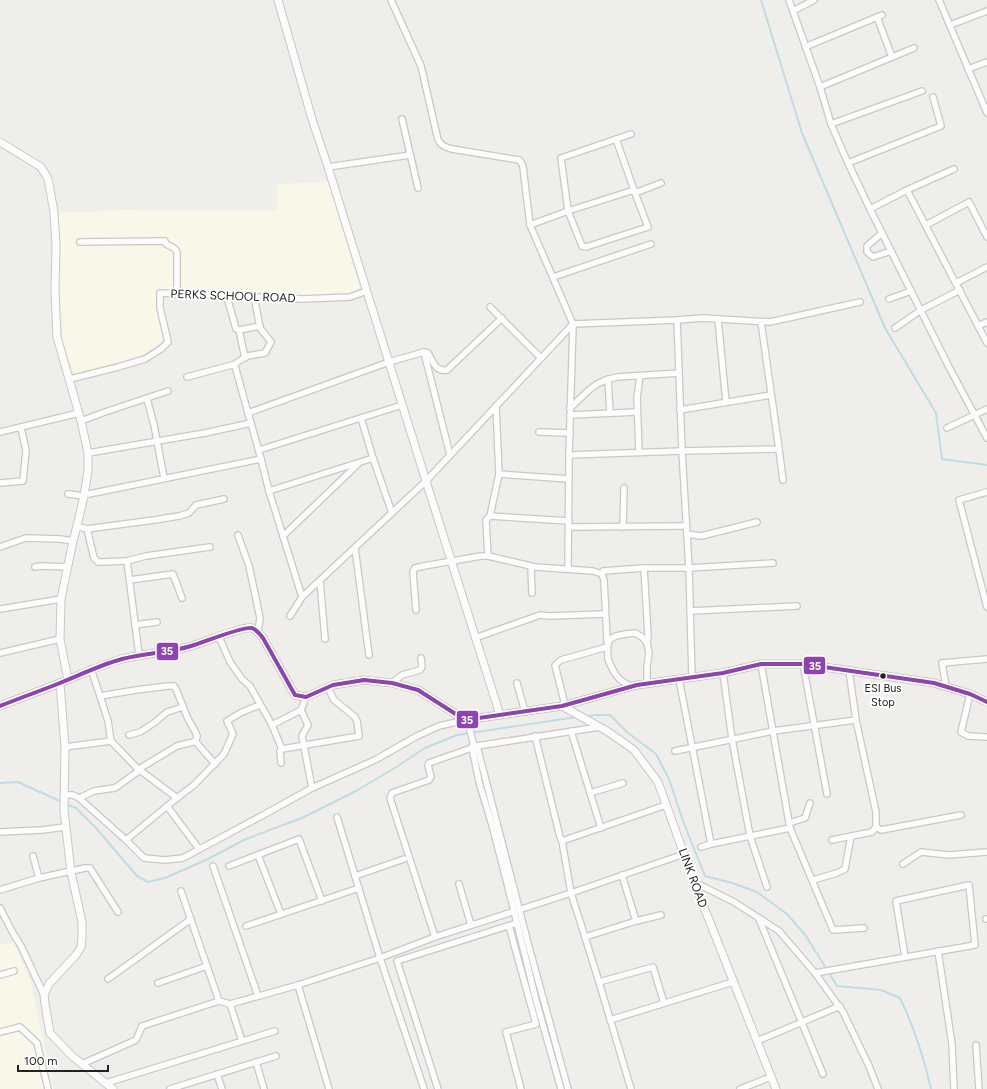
<svg xmlns="http://www.w3.org/2000/svg" width="987" height="1089" font-family="Figtree,sans-serif">
	<style>
		.education { fill: #f8f7e8 }
		.lines { fill: none; stroke-linecap: round; stroke-linejoin: round }
		.stream { stroke: #bfdbe3; stroke-width: 2 }
		.minor-casing { stroke: #c9c8c7; stroke-width: 8 }
		.tertiary-casing { stroke: #c9c8c7; stroke-width: 9 }
		.minor { stroke: #fdfcfc; stroke-width: 5.5 }
		.tertiary { stroke: #fdfcfc; stroke-width: 7 }
		.bus-1-casing { stroke: #fff; stroke-width: 7 }
		.bus-1 { stroke: #8e44ad; stroke-width: 4 }
		.bus-dot { fill: #222; stroke: #fff; stroke-width: 1.5 }
		.labels { text-anchor: middle; stroke-width: 4; stroke-linejoin: round; paint-order: stroke }
		.bus-label { font-size: 11px; fill: #222; stroke: #fff }
		.street-label { font-size: 12px; fill: #222; stroke: #fff }
		.line-badge { stroke: #fff; stroke-width: 1.5 }
		.badge-label { font-size: 11px; text-anchor: middle; font-weight: bold; fill: #fff }
	</style>
	<rect width="100%" height="100%" fill="#f0eeeb"/>
	<g class="education">
		<polygon points="328,182 360,288 344,295 299,295 228,294 158,290 156,308 165,338 147,353 101,368 74,374 63,342 60,295 58,213 123,210 277,211 277,184"/>
		<polygon points="14,943 31,983 54,1089 0,1089 0,945"/>
	</g>
	<g class="lines">
		<g class="stream">
			<polyline points="761,0 802,133 885,328 936,413 942,459 987,465"/>
			<path d="M586 716 595 715H610L627 732 656 754 669 779 683 821 705 876 732 883 757 892 787 914 806 936 837 986 881 990 900 998C914 1027 924 1058 931 1089"/>
			<polyline points="0,783 18,782 62,802"/>
			<polyline points="66,804 76,808 96,828 137,876 148,882 165,878 208,859 246,839 304,817 356,791 398,766 425,748 457,735 577,717"/>
		</g>
		<defs>
			<g id="minor">
				<path d="M391 0 421 66 438 140C442 146 445 147 452 149L519 160 522 164 523 167 530 225 573 324 569 455"/>
				<polyline points="789,0 820,87 831,124 848,163 870,209 907,190 987,343"/>
				<polyline points="939,0 987,113"/>
				<polyline points="793,11 814,0"/>
				<polyline points="877,17 892,57"/>
				<polyline points="950,25 987,11"/>
				<polyline points="805,47 882,15"/>
				<polyline points="968,69 987,62"/>
				<polyline points="820,87 914,48"/>
				<polyline points="402,119 418,188"/>
				<polyline points="831,124 922,91"/>
				<polyline points="631,134 561,158 568,211 582,246 586,247 648,227 635,193"/>
				<polyline points="616,139 634,190"/>
				<polyline points="848,163 941,126 933,97"/>
				<polyline points="328,167 410,155"/>
				<polyline points="907,190 954,169"/>
				<polyline points="870,209 949,367 987,438"/>
				<polyline points="530,225 568,211 634,190 635,193 661,183"/>
				<polyline points="926,225 969,202 987,237"/>
				<polyline points="882,233 867,246 867,252 873,257 891,251"/>
				<polyline points="80,242 165,241 166,244 174,248 177,252 177,294"/>
				<polyline points="553,277 651,244"/>
				<polyline points="956,283 987,267"/>
				<polyline points="227,297 236,329 239,330 245,358"/>
				<polyline points="889,299 911,291"/>
				<polyline points="490,307 541,358"/>
				<polyline points="718,319 726,402"/>
				<polyline points="677,320 682,451 689,568 692,678"/>
				<polyline points="978,326 987,322"/>
				<polyline points="895,328 921,310 960,290"/>
				<polyline points="239,330 260,326"/>
				<polyline points="424,352 450,455"/>
				<polyline points="233,365 247,356 265,353 271,342 260,328 254,296"/>
				<polyline points="187,377 232,365 235,366 248,413"/>
				<polyline points="70,379 118,367 145,359 161,349 168,342 160,308 160,293 302,299 350,297 367,291"/>
				<polyline points="608,379 610,413"/>
				<polyline points="147,399 154,425 164,478"/>
				<polyline points="496,406 499,474"/>
				<polyline points="570,408 589,390 597,384 606,380 617,377 679,373"/>
				<polyline points="680,410 771,395"/>
				<polyline points="570,415 637,412"/>
				<polyline points="361,418 373,458"/>
				<polyline points="81,421 105,412 168,391"/>
				<polyline points="251,423 261,459 269,491 302,597 426,481 573,324 677,320 703,318 770,322 860,302"/>
				<polyline points="947,428 987,409"/>
				<polyline points="0,432 79,413"/>
				<polyline points="539,432 570,433"/>
				<polyline points="779,449 783,480"/>
				<polyline points="259,450 402,405"/>
				<polyline points="639,452 637,398 640,376"/>
				<path d="M88 453 205 433 251 423 248 413 389 362 424 352 428 353C433 362 436 372 447 370L502 318"/>
				<polyline points="0,483 23,481 26,450 21,428"/>
				<polyline points="269,491 373,458 392,513"/>
				<polyline points="987,492 959,500 987,607"/>
				<polyline points="68,494 84,496"/>
				<polyline points="84,495 261,459"/>
				<polyline points="490,516 499,474 569,479"/>
				<polyline points="77,526 87,529 94,558 98,562 102,562 127,561 139,655"/>
				<polyline points="569,527 686,526"/>
				<polyline points="623,527 624,488"/>
				<polyline points="87,529 154,520 179,516 189,513 196,505 224,499"/>
				<polyline points="687,534 701,536 757,522"/>
				<polyline points="238,535 249,566 260,618 258,632"/>
				<polyline points="283,536 358,464"/>
				<polyline points="0,547 26,538 60,539 73,541"/>
				<polyline points="355,548 369,655"/>
				<polyline points="488,556 486,520 490,516 569,521"/>
				<polyline points="127,561 146,556 210,547"/>
				<polyline points="35,567 41,566 67,567"/>
				<polyline points="531,567 532,593"/>
				<polyline points="644,568 648,636 647,643"/>
				<polyline points="568,569 569,455 682,451 779,449 761,322"/>
				<polyline points="602,574 603,571 644,568 689,568 773,563"/>
				<polyline points="130,580 173,574 182,598"/>
				<polyline points="320,581 325,639"/>
				<polyline points="0,609 61,599"/>
				<path d="M416 610 413 572 415 568 424 566 481 556H488L535 567 593 571 602 574 604 580 608 659C613 672 618 682 632 686"/>
				<polyline points="690,611 797,606"/>
				<polyline points="290,616 302,597"/>
				<polyline points="135,625 157,622"/>
				<polyline points="219,637 230,662 242,679 250,686 272,725 301,710 306,697"/>
				<polyline points="475,638 540,615 549,616 605,614"/>
				<polyline points="0,653 60,639"/>
				<polyline points="761,664 790,828 833,930 864,928"/>
				<polyline points="803,664 827,794"/>
				<polyline points="91,669 100,696 136,690 168,686 174,686 176,689 188,719 196,733 197,736 196,740 193,742 177,746 139,769"/>
				<polyline points="849,670 856,720 876,812 876,827"/>
				<polyline points="723,673 732,739 750,836 767,887"/>
				<polyline points="679,679 711,844"/>
				<polyline points="392,683 402,675 420,670 422,667 421,658"/>
				<polyline points="517,683 525,712"/>
				<polyline points="946,686 942,663 987,659"/>
				<polyline points="970,694 961,732 968,736 987,737"/>
				<polyline points="100,696 108,721 111,741"/>
				<polyline points="565,705 555,665 561,660 607,647 610,639 616,636 626,634 635,633 642,637 647,643 649,653 647,666 647,684"/>
				<polyline points="301,710 308,725 302,736 312,788"/>
				<polyline points="467,719 474,746"/>
				<polyline points="272,725 282,749 280,751 281,763"/>
				<polyline points="571,731 601,828"/>
				<polyline points="129,735 140,732 154,723 167,712 183,707"/>
				<polyline points="535,736 560,837 562,841 571,893 585,937 636,921 661,915"/>
				<polyline points="195,741 215,764"/>
				<polyline points="477,746 529,947 568,1089"/>
				<polyline points="65,747 111,741 137,768 177,798"/>
				<polyline points="472,747 479,782 492,825 507,883 536,1000 561,1089"/>
				<polyline points="282,749 359,736 357,721 354,716 334,700 328,688"/>
				<polyline points="675,751 773,731 856,720"/>
				<polyline points="590,793 623,783"/>
				<polyline points="64,795 73,795 79,798 126,840 144,858 165,860 183,858 265,814 312,788 375,760 417,736 439,726 465,720"/>
				<polyline points="79,798 94,791 115,788 140,770"/>
				<polyline points="167,806 199,849"/>
				<polyline points="337,817 380,958 424,1089"/>
				<polyline points="789,823 805,818 810,803"/>
				<polyline points="0,832 42,830 65,827"/>
				<polyline points="126,840 177,798 194,785 224,754 233,734 227,721 242,712 260,705"/>
				<polyline points="832,840 872,832 876,827 881,830 961,815"/>
				<polyline points="562,841 666,805"/>
				<polyline points="701,847 711,844 790,828"/>
				<polyline points="258,855 281,914"/>
				<polyline points="33,856 39,878"/>
				<polyline points="903,864 921,852 949,855 987,852"/>
				<polyline points="213,866 258,996"/>
				<polyline points="229,866 299,839 322,901"/>
				<polyline points="622,875 636,921"/>
				<polyline points="355,876 404,859"/>
				<polyline points="813,880 837,873 845,869 851,836"/>
				<polyline points="694,882 734,902 779,931 815,973 843,1012 869,1066 878,1089"/>
				<polyline points="459,884 471,925"/>
				<polyline points="0,890 39,878 85,868 90,868 118,912"/>
				<polyline points="181,891 219,1001"/>
				<polyline points="0,908 13,933 21,946 44,995"/>
				<polyline points="759,919 823,1074"/>
				<polyline points="986,919 987,919"/>
				<polyline points="246,926 359,888"/>
				<polyline points="509,926 536,1024 506,1032 521,1089"/>
				<polyline points="435,937 390,798 392,793 429,780 431,777 428,765 429,763 477,746 599,727"/>
				<polyline points="585,937 599,982 653,967 664,1003"/>
				<polyline points="938,951 952,1044 954,1089"/>
				<polyline points="815,973 975,945 969,885 896,901 905,957"/>
				<polyline points="0,975 14,971"/>
				<polyline points="108,979 191,919"/>
				<polyline points="599,982 631,1089"/>
				<polyline points="158,983 207,966"/>
				<polyline points="298,985 329,1089"/>
				<polyline points="230,1004 242,1041"/>
				<polyline points="610,1020 733,982"/>
				<polyline points="0,1032 20,1027 37,1043 48,1089"/>
				<polyline points="757,1041 840,1006"/>
				<polyline points="976,1045 979,1089"/>
				<polyline points="256,1062 264,1089"/>
				<polyline points="82,1064 136,1040 142,1026 219,1001 230,1004 298,985 380,958 435,937 571,893 684,854"/>
				<polyline points="217,1074 222,1089"/>
				<polyline points="106,1083 275,1031"/>
				<polyline points="170,1089 276,1056"/>
				<polyline points="438,1089 397,961 517,923"/>
				<polyline points="740,1089 771,1077"/>
			</g>
			<g id="tertiary">
				<polyline points="278,0 312,119 328,167 426,481 500,715"/>
				<polyline points="0,142 41,167 48,179 54,212 56,246 55,291 57,337 81,421 88,453 88,471 84,496 77,526 73,541 61,599 60,639 68,680"/>
				<polyline points="60,683 65,747 64,810 71,872 82,922 82,938 81,947 76,955 49,984 44,995 45,1004 50,1033 72,1056 113,1089"/>
				<path d="M0 706C20 698 40 691 60 683 80 675 100 665 122 659 145 653 168 653 191 646 202 643 243 626 252 628 257 630 260 634 263 638L295 695 306 697 333 685 364 680 392 683 418 690 465 720 562 706 637 685 723 673 761 664H803L934 683 970 694 987 702"/>
				<polyline points="562,706 607,731 634,750 658,782 694,882 776,1089"/>
			</g>
		</defs>
		<use href="#minor" class="minor-casing"/>
		<use href="#tertiary" class="tertiary-casing"/>
		<use href="#minor" class="minor"/>
		<use href="#tertiary" class="tertiary"/>
		<defs>
			<path id="bus-1" d="M0 706C20 698 40 691 60 683 80 675 100 665 122 659 145 653 168 653 191 646 202 643 243 626 252 628 257 630 260 634 263 638L295 695 306 697 333 685 364 680 392 683 418 690 465 720 562 706 637 685 723 673 761 664H803L934 683 970 694 987 702"/>
		</defs>
		<use href="#bus-1" class="bus-1-casing"/>
		<use href="#bus-1" class="bus-1"/>
	</g>
	<circle class="bus-dot" cx="883" cy="676" r="3.5"/>
	<g class="labels">
		<g class="bus-label">
			<text x="883" y="692">ESI Bus<tspan x="883" dy="14">Stop</tspan></text>
		</g>
		<g class="street-label">
			<text transform="translate(233 296) rotate(2)" y="4">PERKS SCHOOL ROAD</text>
			<text transform="translate(693 878) rotate(70)" y="4">LINK ROAD</text>
		</g>
	</g>
	<g class="line-badge">
		<rect x="156" y="642" width="23" height="19" rx="4" fill="#8e44ad"/>
		<rect x="803" y="656" width="23" height="19" rx="4" fill="#8e44ad"/>
		<rect x="456" y="710" width="23" height="19" rx="4" fill="#8e44ad"/>
	</g>
	<g class="badge-label">
		<text x="167" y="655">35</text>
		<text x="815" y="670">35</text>
		<text x="467" y="724">35</text>
	</g>
	<path d="M18 1065v6h90v-6" fill="none" stroke="#222222" stroke-width="2"/>
	<text x="24" y="1065" font-size="12" fill="#222222" stroke="#ffffff" stroke-width="3" paint-order="stroke">100 m</text>
</svg>
